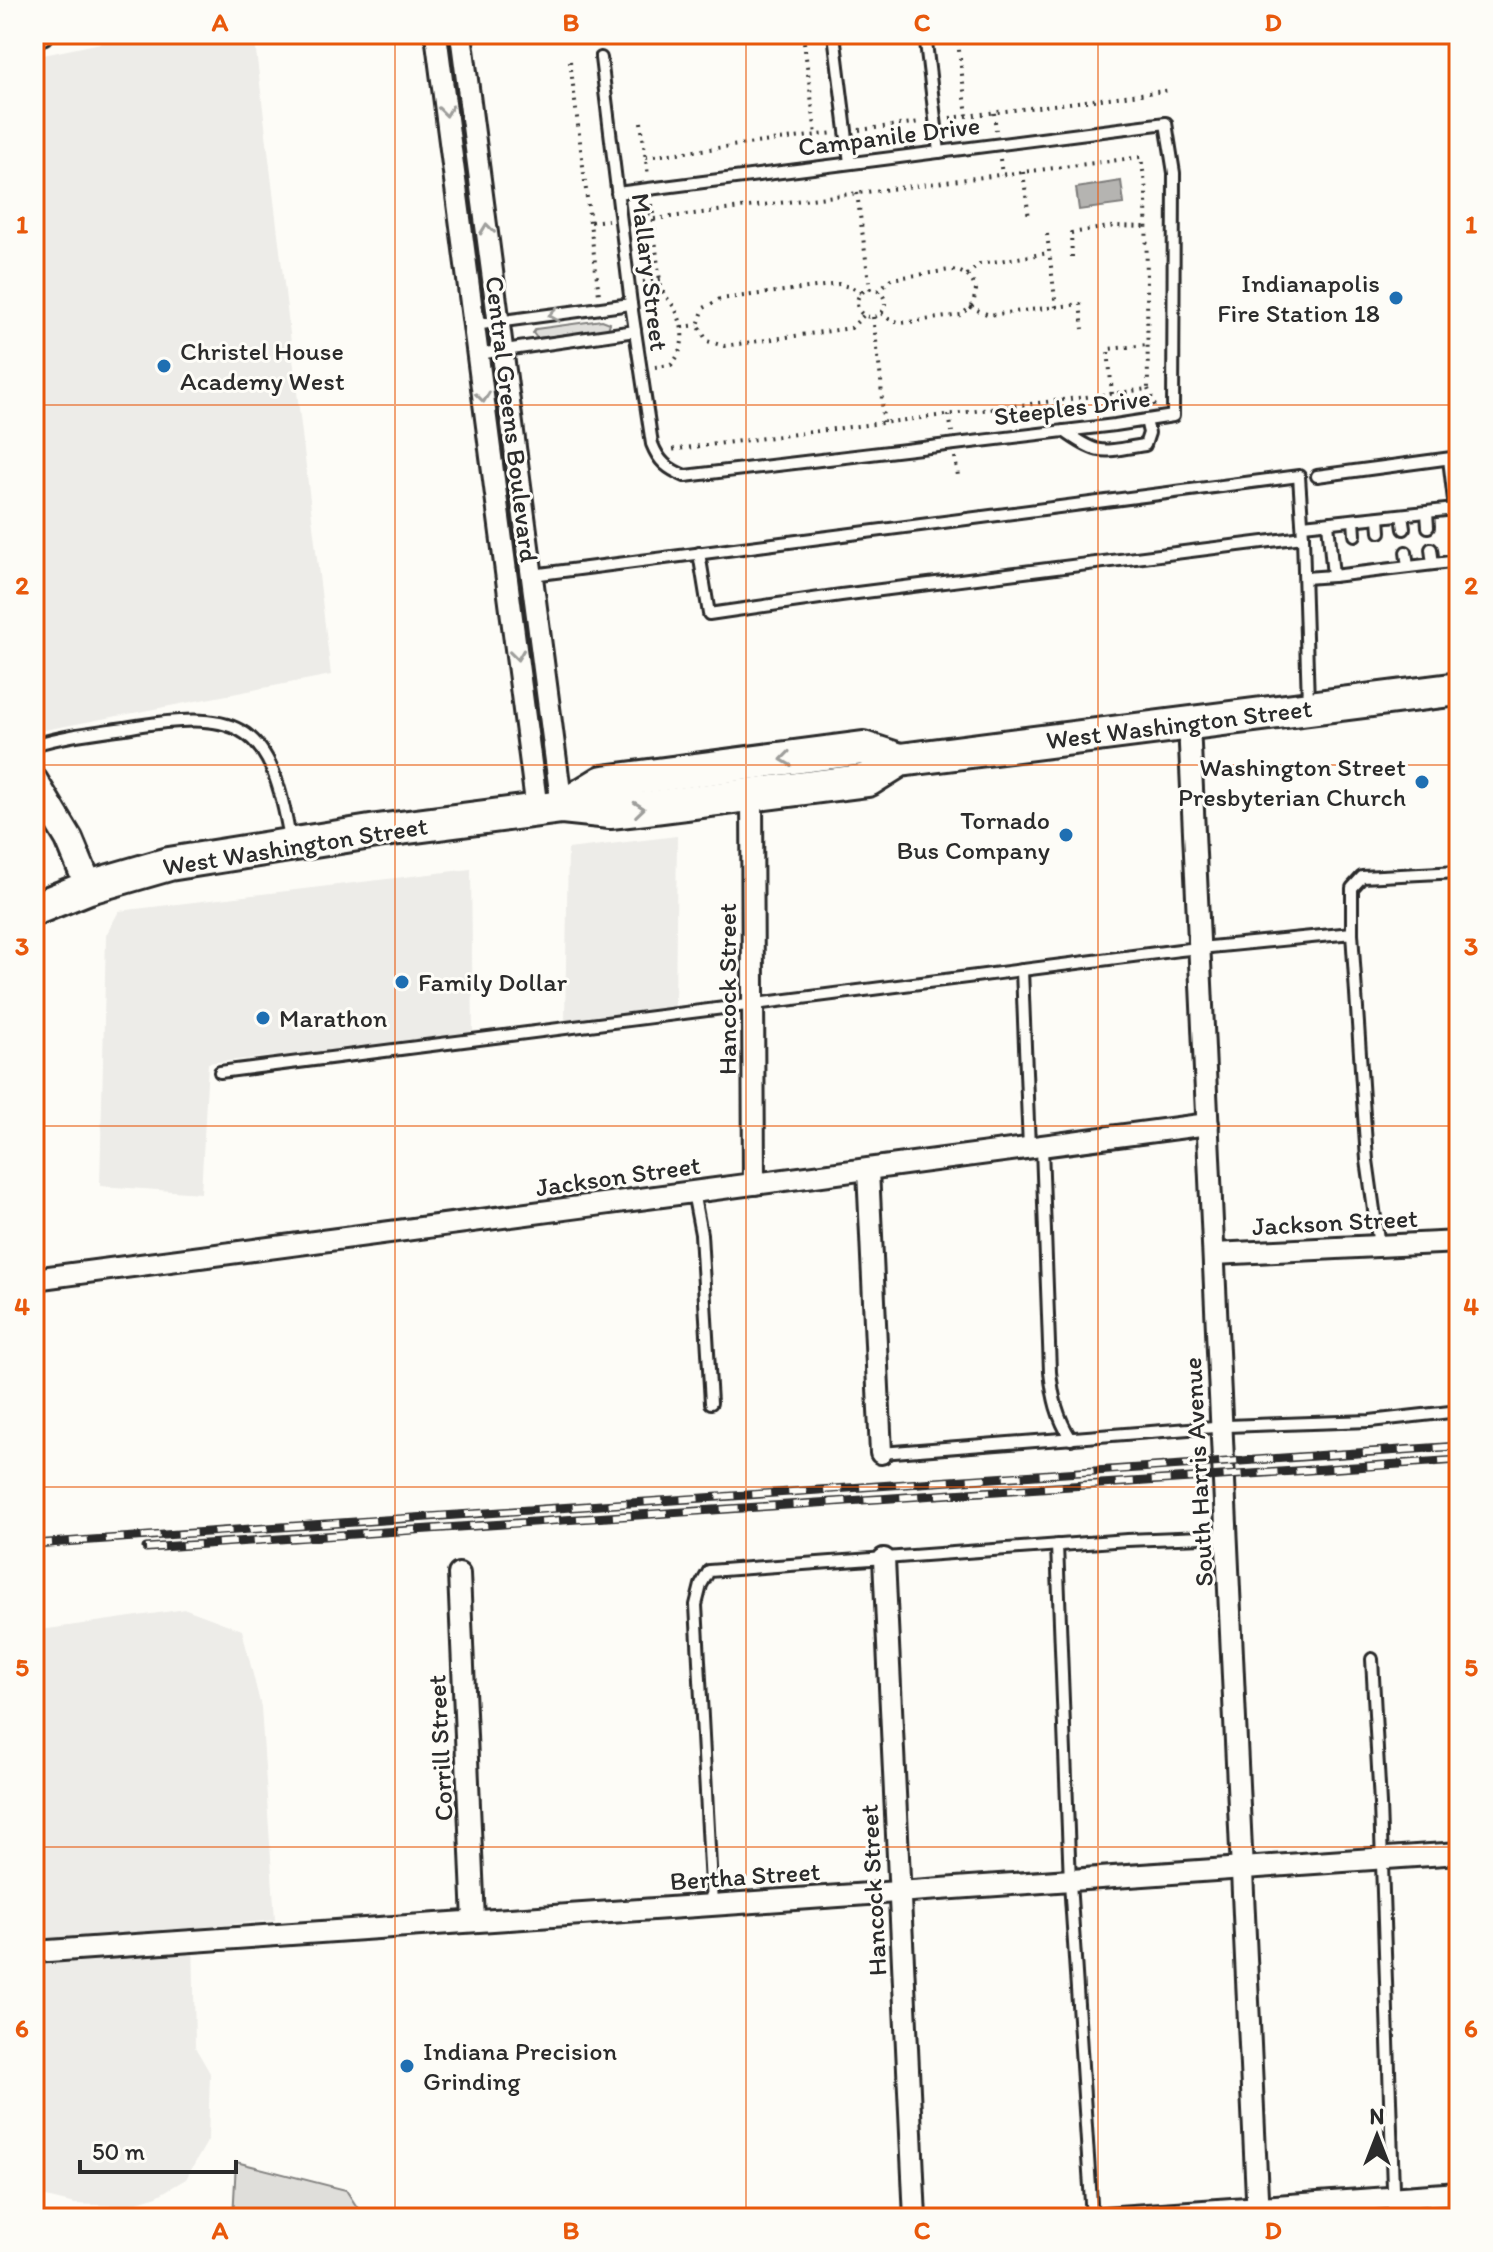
<svg xmlns="http://www.w3.org/2000/svg" width="1493" height="2252" font-family="Itim,sans-serif">
	<style>
		.built { fill: #edece8 }
		.green { fill: #dfdeda; stroke: #858482; stroke-width: 2 }
		.water { fill: #b5b4b1; stroke: #7e7d7b; stroke-width: 2 }
		.lines { fill: none; stroke-linecap: round; stroke-linejoin: round }
		.service-casing { stroke: #2b2b2b; stroke-width: 16 }
		.minor-casing { stroke: #2b2b2b; stroke-width: 26 }
		.tertiary-casing { stroke: #2b2b2b; stroke-width: 32 }
		.primary-casing { stroke: #2b2b2b; stroke-width: 38 }
		.path { stroke: #2b2b2b; stroke-width: 4; stroke-dasharray: 2 6; stroke-linecap: butt }
		.service { stroke: #fdfcf7; stroke-width: 10 }
		.minor { stroke: #fdfcf7; stroke-width: 20 }
		.tertiary { stroke: #fdfcf7; stroke-width: 26 }
		.primary { stroke: #fdfcf7; stroke-width: 32 }
		.rail-casing { stroke: #2b2b2b; stroke-width: 9 }
		.rail { stroke: #fdfcf7; stroke-width: 6; stroke-dasharray: 18; stroke-linecap: butt }
		.oneway { stroke: #9e9e9b }
		.grid { fill: none; stroke: #e8590c; stroke-width: 2; stroke-opacity: 0.55 }
		.poi-dot { fill: #1f6fb2; stroke: #fdfcf7; stroke-width: 3 }
		.labels { text-anchor: middle; stroke-width: 6; stroke-linejoin: round; paint-order: stroke }
		.street-label { font-size: 26px; fill: #2b2b2b; stroke: #fdfcf7 }
		.poi-label { font-size: 26px; fill: #2b2b2b; stroke: #fdfcf7; text-anchor: start }
		.neatline { fill: none; stroke: #e8590c; stroke-width: 3 }
		.grid-label { font-size: 26px; text-anchor: middle; font-weight: bold; fill: #e8590c }
	</style>
	<rect width="100%" height="100%" fill="#fdfcf7"/>
	<filter id="ink" filterUnits="userSpaceOnUse"><feTurbulence type="fractalNoise" baseFrequency=".0125" numOctaves="2"/><feDisplacementMap in="SourceGraphic" scale="16" xChannelSelector="R" yChannelSelector="G"/><feConvolveMatrix kernelMatrix="1 2 1 2 8 2 1 2 1" color-interpolation-filters="sRGB"/></filter>
	<g filter="url(#ink)">
		<g class="built">
			<polygon points="144,34 254,34 331,675 34,732 34,57"/>
			<polygon points="677,836 675,1010 573,1023 565,1020 568,849"/>
			<polygon points="471,869 473,1036 208,1063 201,1193 100,1186 106,935 119,911"/>
			<polygon points="186,1609 242,1630 261,1707 275,1920 193,1928 195,2047 210,2073 208,2140 186,2179 157,2196 124,2206 75,2204 34,2194 34,1631"/>
		</g>
		<g class="green">
			<polygon points="602,320 610,323 608,329 537,338 533,333 536,329"/>
			<polygon points="236,2162 346,2190 364,2218 233,2218"/>
		</g>
		<polygon class="water" points="1121,181 1124,204 1079,210 1076,188"/>
		<g class="lines">
			<defs>
				<g id="service">
					<polyline points="834,34 850,163"/>
					<polyline points="925,34 939,152"/>
					<path d="M601 58 631 304 652 444C659 462 668 469 685 476L1115 425 1173 416 1174 173 1166 123 617 193"/>
					<polyline points="474,325 631,304"/>
					<polyline points="478,354 635,331"/>
					<path d="M1064 431C1101 458 1103 451 1145 445L1149 433 1146 420"/>
					<polyline points="1449,459 1455,509"/>
					<polyline points="1317,476 1459,457"/>
					<polyline points="1427,513 1428,527"/>
					<polyline points="1402,515 1404,529"/>
					<polyline points="1379,518 1380,532"/>
					<polyline points="1354,520 1355,535"/>
					<polyline points="1328,523 1333,576 1459,561"/>
					<polyline points="1303,525 1455,509 1459,545"/>
					<polyline points="1303,537 1308,703"/>
					<polyline points="1431,549 1433,564"/>
					<polyline points="1406,552 1408,567"/>
					<polyline points="532,575 758,546 1299,476 1303,537 841,595 709,614 699,553"/>
					<polyline points="1305,578 1333,576"/>
					<path d="M34 745C65 735 99 732 131 727 244 708 271 727 290 839"/>
					<polyline points="1352,933 1352,888 1362,877 1459,872"/>
					<polyline points="1022,970 1029,1148"/>
					<polyline points="220,1072 1180,950 1352,933 1367,1160 1379,1246"/>
					<path d="M1042 1147 1050 1372C1053 1398 1057 1417 1071 1439"/>
					<polyline points="693,1192 701,1234 711,1403"/>
					<polyline points="881,1453 1227,1426 1370,1421 1459,1411"/>
					<polyline points="1057,1545 1070,1882 1092,2218"/>
					<polyline points="1372,1659 1380,1804 1394,2218"/>
					<polyline points="712,1904 696,1605 701,1585 709,1571 1127,1540 1228,1536"/>
				</g>
				<g id="minor">
					<polyline points="436,34 537,810"/>
					<polyline points="461,34 562,807"/>
					<polyline points="34,36 42,34"/>
					<polyline points="1189,724 1258,2218"/>
					<polyline points="752,795 754,1184"/>
					<polyline points="868,1170 881,1453"/>
					<polyline points="1214,1254 1459,1242"/>
					<polyline points="34,1279 1208,1124"/>
					<polyline points="884,1559 915,2218"/>
					<polyline points="459,1574 474,1921"/>
					<polyline points="34,1952 1459,1853"/>
					<polyline points="1104,2218 1459,2193"/>
				</g>
				<polyline id="tertiary" points="34,781 69,839 89,887"/>
				<g id="primary">
					<polyline points="562,807 603,782 863,748 900,760"/>
					<polyline points="34,909 89,887 169,864 377,831 562,807 610,812 646,808 868,780 900,760 1459,689"/>
				</g>
			</defs>
			<use href="#service" class="service-casing"/>
			<use href="#minor" class="minor-casing"/>
			<use href="#tertiary" class="tertiary-casing"/>
			<use href="#primary" class="primary-casing"/>
			<g class="path">
				<polyline points="803,34 816,135"/>
				<polyline points="957,34 967,115"/>
				<polyline points="570,61 599,295"/>
				<polyline points="994,113 996,130"/>
				<polyline points="950,118 1172,90"/>
				<polyline points="641,122 648,175"/>
				<polyline points="859,130 921,122"/>
				<polyline points="646,157 834,133"/>
				<polyline points="1000,159 1002,175"/>
				<polyline points="1023,172 1029,218"/>
				<polyline points="857,193 870,289"/>
				<path d="M652 204C655 231 656 259 661 286 663 294 669 300 674 307 685 326 686 349 671 365L655 367"/>
				<polyline points="633,216 653,213"/>
				<polyline points="654,219 1141,157 1146,191 1148,389 670,450"/>
				<polyline points="591,222 608,220"/>
				<polyline points="1047,234 1056,307"/>
				<polyline points="1072,257 1071,233 1116,226 1146,227"/>
				<polyline points="967,275 980,264 1049,253"/>
				<polyline points="643,282 661,279"/>
				<circle cx="871" cy="303" r="14"/>
				<path d="M878 291 891 279 950 270C964 271 972 277 976 290L973 305 961 315 902 323 889 319 881 313"/>
				<polyline points="861,293 856,289 839,284 720,299 704,308 698,325 707,341 724,346 851,328 864,315"/>
				<polyline points="970,307 989,315 1080,304 1083,329"/>
				<polyline points="873,317 881,380 883,422"/>
				<polyline points="682,327 698,325"/>
				<polyline points="1148,389 1155,406"/>
				<polyline points="1112,394 1108,349 1148,345"/>
				<polyline points="949,415 952,432"/>
				<polyline points="955,457 958,476"/>
			</g>
			<use href="#service" class="service"/>
			<use href="#minor" class="minor"/>
			<use href="#tertiary" class="tertiary"/>
			<use href="#primary" class="primary"/>
			<defs>
				<g id="rail">
					<polyline points="34,1544 1459,1446"/>
					<polyline points="146,1548 1459,1460"/>
				</g>
			</defs>
			<use href="#rail" class="rail-casing"/>
			<use href="#rail" class="rail"/>
		</g>
		<defs><path id="oneway-chevron" d="M-2-3.5L2.5 0L-2 3.5" fill="none" stroke-width="1.6" stroke-linecap="round" stroke-linejoin="round" transform="scale(2)"/></defs>
		<g class="oneway">
			<use href="#oneway-chevron" transform="translate(446 111) rotate(83)"/>
			<use href="#oneway-chevron" transform="translate(487 229) rotate(-97)"/>
			<use href="#oneway-chevron" transform="translate(554 315) rotate(172)"/>
			<use href="#oneway-chevron" transform="translate(483 397) rotate(83)"/>
			<use href="#oneway-chevron" transform="translate(517 655) rotate(83)"/>
			<use href="#oneway-chevron" transform="translate(786 759) rotate(172)"/>
			<use href="#oneway-chevron" transform="translate(639 809) rotate(-6)"/>
		</g>
	</g>
	<path class="grid" d="M395 34V2218M746 34V2218M1098 34V2218M34 405H1459M34 765H1459M34 1126H1459M34 1487H1459M34 1847H1459"/>
	<g class="poi-dot">
		<circle cx="1396" cy="298" r="8"/>
		<circle cx="164" cy="366" r="8"/>
		<circle cx="1422" cy="782" r="8"/>
		<circle cx="1066" cy="835" r="8"/>
		<circle cx="402" cy="982" r="8"/>
		<circle cx="263" cy="1018" r="8"/>
		<circle cx="407" cy="2066" r="8"/>
	</g>
	<g class="labels">
		<g class="street-label">
			<text transform="translate(889 136) rotate(-7)" y="9">Campanile Drive</text>
			<text transform="translate(650 272) rotate(83)" y="9">Mallary Street</text>
			<text transform="translate(1072 407) rotate(-7)" y="9">Steeples Drive</text>
			<text transform="translate(512 419) rotate(83)" y="9">Central Greens Boulevard</text>
			<text transform="translate(1179 724) rotate(-7)" y="9">West Washington Street</text>
			<text transform="translate(295 846) rotate(-9)" y="9">West Washington Street</text>
			<text transform="translate(727 989) rotate(-90)" y="9">Hancock Street</text>
			<text transform="translate(618 1176) rotate(-8)" y="9">Jackson Street</text>
			<text transform="translate(1335 1222) rotate(-3)" y="9">Jackson Street</text>
			<text transform="translate(1198 1472) rotate(-93)" y="9">South Harris Avenue</text>
			<text transform="translate(440 1748) rotate(-93)" y="9">Corrill Street</text>
			<text transform="translate(745 1876) rotate(-4)" y="9">Bertha Street</text>
			<text transform="translate(873 1890) rotate(-93)" y="9">Hancock Street</text>
		</g>
		<g class="poi-label">
			<text x="1380" y="292" text-anchor="end">Indianapolis<tspan x="1380" dy="30">Fire Station 18</tspan></text>
			<text x="180" y="360">Christel House<tspan x="180" dy="30">Academy West</tspan></text>
			<text x="1406" y="776" text-anchor="end">Washington Street<tspan x="1406" dy="30">Presbyterian Church</tspan></text>
			<text x="1050" y="829" text-anchor="end">Tornado<tspan x="1050" dy="30">Bus Company</tspan></text>
			<text x="418" y="991">Family Dollar</text>
			<text x="279" y="1027">Marathon</text>
			<text x="423" y="2060">Indiana Precision<tspan x="423" dy="30">Grinding</tspan></text>
		</g>
	</g>
	<rect width="1493" height="2252" fill="none" stroke="#fdfcf7" stroke-width="88"/>
	<g transform="translate(1377 2136)" stroke="#fdfcf7" stroke-width="6" paint-order="stroke">
	<path d="M0-6L14 30L0 20L-14 30Z" fill="#2b2b2b"/>
	<text y="-12" font-size="22" font-weight="bold" text-anchor="middle" fill="#2b2b2b">N</text>
	</g>
	<path d="M80 2160v12h156v-12" fill="none" stroke="#2b2b2b" stroke-width="4"/>
	<text x="92" y="2160" font-size="24" fill="#2b2b2b" stroke="#fdfcf7" stroke-width="6" paint-order="stroke">50 m</text>
	<rect x="44" y="44" width="1405" height="2164" class="neatline"/>
	<g class="grid-label">
		<text x="220" y="31">A</text>
		<text x="571" y="31">B</text>
		<text x="922" y="31">C</text>
		<text x="1273" y="31">D</text>
		<text x="22" y="233">1</text>
		<text x="1471" y="233">1</text>
		<text x="22" y="594">2</text>
		<text x="1471" y="594">2</text>
		<text x="22" y="955">3</text>
		<text x="1471" y="955">3</text>
		<text x="22" y="1315">4</text>
		<text x="1471" y="1315">4</text>
		<text x="22" y="1676">5</text>
		<text x="1471" y="1676">5</text>
		<text x="22" y="2037">6</text>
		<text x="1471" y="2037">6</text>
		<text x="220" y="2239">A</text>
		<text x="571" y="2239">B</text>
		<text x="922" y="2239">C</text>
		<text x="1273" y="2239">D</text>
	</g>
</svg>
